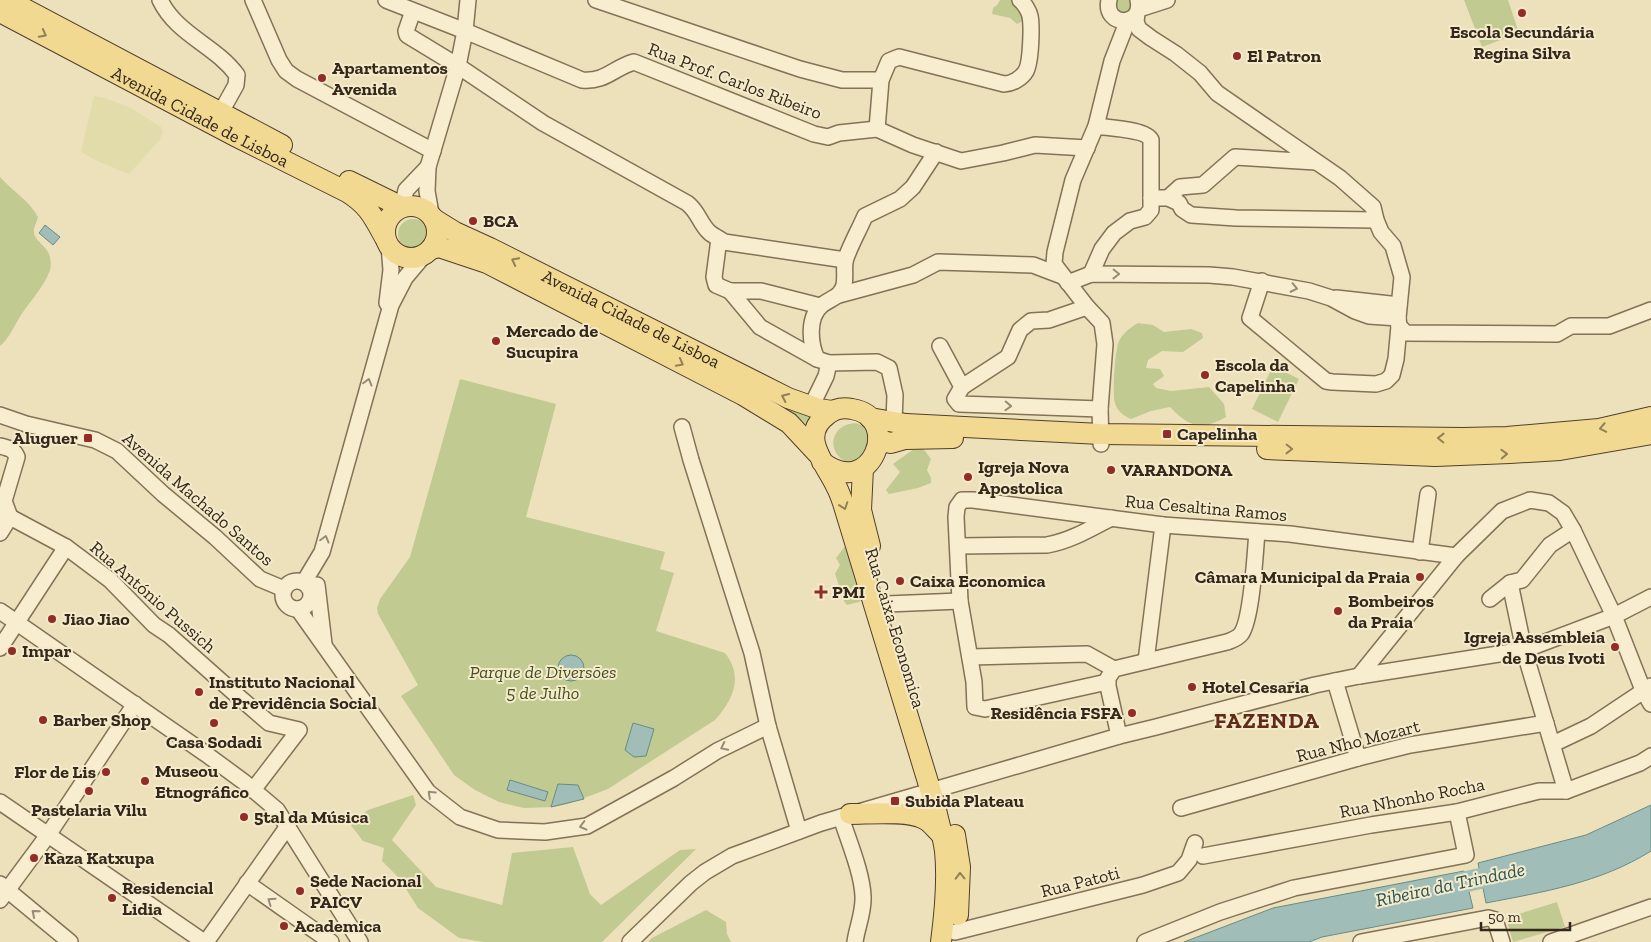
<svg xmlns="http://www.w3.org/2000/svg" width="1651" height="942" font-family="'Zilla Slab',serif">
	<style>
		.farmland { fill: #e2dcaa }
		.green { fill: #c1ca91 }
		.water { fill: #a0beb7; stroke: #688b84 }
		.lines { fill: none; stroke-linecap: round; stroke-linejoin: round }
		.river { stroke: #a0beb7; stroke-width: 21 }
		.minor-casing { stroke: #847156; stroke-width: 18 }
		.major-casing { stroke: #513f2b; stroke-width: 22 }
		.minor { stroke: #f8eecf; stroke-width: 15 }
		.major { stroke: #f2d992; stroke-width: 20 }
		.oneway { stroke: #928056 }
		.oneway2 { stroke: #968b75 }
		.poi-dot { fill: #932b26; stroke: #f5ebcb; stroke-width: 2 }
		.labels { text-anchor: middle; stroke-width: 4; stroke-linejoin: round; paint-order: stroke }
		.poi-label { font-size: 18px; font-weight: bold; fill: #33281b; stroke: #f5ebcb; text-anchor: start }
		.street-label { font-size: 18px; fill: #33281b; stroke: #f5ebcb }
		.park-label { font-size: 18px; font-style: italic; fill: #425021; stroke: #f5ebcb }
		.water-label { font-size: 19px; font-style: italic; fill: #2a5353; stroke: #f5ebcb }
		.district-label { font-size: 22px; font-weight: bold; letter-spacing: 1px; fill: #602c1a; stroke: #f5ebcb }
	</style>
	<rect width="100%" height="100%" fill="#ede1bc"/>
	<polygon class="farmland" points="94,96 105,98 131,108 161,127 163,132 159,141 129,174 99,162 81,152"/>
	<g class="green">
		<polygon points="1000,0 1012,0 1018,2 1026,15 1023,21 1017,24 1010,18 992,14 993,8 997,5"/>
		<polygon points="1115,0 1132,0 1133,3 1128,14 1117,12"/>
		<polygon points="1464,0 1508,0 1519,33 1482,47"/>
		<path d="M0 177C12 191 29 200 38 217 37 221 35 225 34 229 32 241 49 246 50 258 51 261 51 267 50 270 44 287 31 300 21 315 14 326 9 339 0 346Z"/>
		<circle cx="413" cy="234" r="15"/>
		<path d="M1138 323 1153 325 1164 332 1191 329 1202 333 1203 338 1183 352 1162 351 1148 360 1146 368 1160 369 1164 376 1153 384 1156 388 1171 391 1209 387 1224 404 1226 417C1201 431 1189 427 1170 407L1151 411 1131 419C1124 416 1117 411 1115 403 1112 395 1115 348 1119 341 1124 332 1130 328 1138 323Z"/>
		<polygon points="1273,366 1299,379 1278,422 1252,409"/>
		<path d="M460 379 556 404 526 517 665 552 660 569 674 573 656 631 725 653C744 677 733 700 715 720L608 789 568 804 553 807 524 808 499 802 475 790 454 775 401 696 418 685 378 614 377 608 380 599 410 557Z"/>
		<polygon points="779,403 820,417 813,429"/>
		<path d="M855 423 861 425 871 434 866 458 848 463C825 452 830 425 855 423Z"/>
		<polygon points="918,446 925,451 931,459 927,470 931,478 931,483 918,488 889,494 886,490 900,472 893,464"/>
		<path d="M846 545 866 596 859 602 847 605C839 597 840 584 835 574L840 565 836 558Z"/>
		<polygon points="413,795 416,805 392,840 436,887 502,905 512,853 573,847 590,894 601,905 680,850 696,849 602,942 484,942 459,938 418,908 399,878 382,861 384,848 363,841 350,824 368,810"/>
		<polygon points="1557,902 1565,927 1513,942 1506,918"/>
		<polygon points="706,910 726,922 727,934 731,942 648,942 652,938"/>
	</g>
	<g class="water">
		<polygon points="45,225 60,237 53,245 39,233"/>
		<circle cx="571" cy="668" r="13"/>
		<polygon points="633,723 654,729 646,756 634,757 625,750"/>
		<polygon points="510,780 548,792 545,801 507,790"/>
		<polygon points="558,784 578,785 584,799 551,807"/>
		<path d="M1651 805V851C1600 883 1543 892 1486 903L1478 863 1586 835Z"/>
		<polygon points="1464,871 1473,908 1322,937 1309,942 1184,942 1273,908"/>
	</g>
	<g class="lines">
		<polyline class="river" points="1438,888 1509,872"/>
		<defs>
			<g id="minor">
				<path d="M160 0C177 35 215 45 237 75L236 85 221 112"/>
				<polyline points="253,0 279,60 286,71 297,79 433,151"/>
				<path d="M386 0 465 31 582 80C606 82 613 68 634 62L814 134 828 137 839 133 877 129 913 145 961 161 1003 153 1035 145 1087 148"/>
				<polyline points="596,0 800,69 842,80 881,80"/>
				<path d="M1109 0C1103 27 1144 28 1138 0"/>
				<polyline points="1139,9 1167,0"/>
				<path d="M413 11 406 31 407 35 458 66 543 123 687 203C699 212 699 223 710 233 714 236 720 239 724 242L845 260"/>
				<polyline points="1137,13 1136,22 1139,29 1151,38 1176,54 1200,73 1217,93 1340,178 1373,207 1376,220 1381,232 1393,246 1402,277 1398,318 1399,326 1406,333 1557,334 1571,326 1609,326 1651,310"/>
				<path d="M1096 126C1108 128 1146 129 1151 140V198H1168L1179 203 1182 209 1191 215 1236 218 1376 220"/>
				<path d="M877 129 881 80 889 61 899 57 1004 84C1012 84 1022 78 1026 71 1031 62 1032 26 1030 16 1029 11 1024 3 1020 0"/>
				<polyline points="1168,198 1180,187 1203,185 1235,157 1316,162"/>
				<polyline points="402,207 406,190 428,167"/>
				<polyline points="431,214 427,191 428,167 458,66 465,31 468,0"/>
				<polyline points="719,239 714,277 716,285 730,291"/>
				<polyline points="1091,274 1102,249 1114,233 1130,221 1145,217 1151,210 1151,198"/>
				<polyline points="1262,281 1250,318 1326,381 1332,382 1376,384 1386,381 1392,375 1396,359 1399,326"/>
				<polyline points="1068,283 1091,274 1209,275 1233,277 1309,291 1331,298 1355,311 1369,316 1398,318"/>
				<polyline points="839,295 913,275 938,262 1033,265 1062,276"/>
				<polyline points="1336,298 1399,305"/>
				<polyline points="387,303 391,270 389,245"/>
				<polyline points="940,346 962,387 955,399 959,404 1100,409"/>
				<polyline points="817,359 760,327 730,291 761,291 820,306"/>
				<polyline points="962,387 1008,357 1020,330 1031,321 1049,320 1087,307"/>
				<polyline points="811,407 826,376 829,363"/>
				<polyline points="0,415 26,424 95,440 117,451 163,494 215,537 260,579 284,589"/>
				<path d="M894 422 895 395 889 368 877 362 829 363 817 359C810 344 807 317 822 305 831 298 841 297 844 285 846 276 843 266 846 258 851 244 859 230 865 216L900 199 913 187 936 152"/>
				<polyline points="682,427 691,460 752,653 768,726 799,831"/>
				<polyline points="1101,444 1100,409 1105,344 1102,323 1087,307 1054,264 1055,252 1073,180 1096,126 1112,61 1128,20"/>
				<path d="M0 446C8 448 14 449 17 457L4 501 10 517"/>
				<polyline points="0,514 10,517 66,547 110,580 154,625 169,635 232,691 269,723 299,730 253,790"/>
				<polyline points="0,533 10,517"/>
				<path d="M958 546 1047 545C1070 541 1090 529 1111 518"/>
				<polyline points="1420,552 1428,494"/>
				<circle cx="297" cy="595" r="14"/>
				<polyline points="304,582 322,552 391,305 405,278 426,253"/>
				<polyline points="1510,583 1524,650 1566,791"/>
				<polyline points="317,585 324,644"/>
				<polyline points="1490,599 1510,583 1522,580 1550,545 1573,530"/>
				<polyline points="887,604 960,601"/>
				<polyline points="298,609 428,792 460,817 498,830 545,832 587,826 674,778 717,751 768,726"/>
				<polyline points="0,611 206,754 244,782 277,810 360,942"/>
				<polyline points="0,648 66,547"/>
				<polyline points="970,657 1087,654 1114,669"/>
				<polyline points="1146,661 1163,525"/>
				<polyline points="1359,676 1456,556 1502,511 1530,500 1549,503 1563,513 1573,530 1614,616 1643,690 1651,704"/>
				<polyline points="1335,681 1358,758"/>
				<polyline points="1107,682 985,709 975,707 974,682 960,601 956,517 957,507 962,500 973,500 1163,525 1290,534 1456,556"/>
				<path d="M1119 736 1108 686V678L1114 669 1227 642C1232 640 1237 639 1241 634 1252 619 1255 554 1257 532"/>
				<polyline points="1553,744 1591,726 1651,686"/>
				<polyline points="0,802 204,942"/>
				<polyline points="1181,808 1358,758 1410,745 1546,723"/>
				<path d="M841 817C848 840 862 872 863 896 864 912 857 927 855 942"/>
				<polyline points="1203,856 1371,825 1457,812 1539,791 1566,791 1640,763 1651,756"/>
				<polyline points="247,883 331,942"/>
				<polyline points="0,884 70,942"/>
				<polyline points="0,900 48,835 135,704"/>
				<polyline points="955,932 1143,885 1178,873 1189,860 1195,843"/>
				<polyline points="206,942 288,826"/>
				<polyline points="630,942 691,883 705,872 732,856 821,823 1119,736 1156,727 1315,685 1359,676 1524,650 1614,616 1651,597"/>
				<polyline points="1145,942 1220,912 1294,888 1466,855 1457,812"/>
				<polyline points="1361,942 1488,918 1495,920 1502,942"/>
				<polyline points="1551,942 1651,907"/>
			</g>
			<g id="major">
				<polyline points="8,0 282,145"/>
				<path id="s1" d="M0 12 235 136 347 192C368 205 373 216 385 238"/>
				<polyline points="349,181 402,207"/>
				<circle cx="411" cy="232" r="26"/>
				<path id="s2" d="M434 219 455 232 490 248 788 398 819 409 832 411"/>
				<polyline points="431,249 439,247 487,263 743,395 789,423 817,453"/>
				<polyline points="870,418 906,424 1101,434 1463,438 1507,437 1599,429 1651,417"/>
				<polyline points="878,440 891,443 905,439 953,438"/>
				<polyline points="1267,449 1435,456 1510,453 1560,450 1651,434"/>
				<path d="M822 462C872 501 903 417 852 409 842 407 834 409 827 415 798 436 826 464 836 486 839 491 841 497 843 503L935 805C938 820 943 836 945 851 948 881 945 912 941 942"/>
				<polyline points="863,468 861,510 870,546"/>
				<path d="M850 814C869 814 908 810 924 819 931 822 936 830 942 835"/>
				<polyline points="955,835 960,867 958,915"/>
			</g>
		</defs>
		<use href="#minor" class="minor-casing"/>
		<use href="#major" class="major-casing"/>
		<use href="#minor" class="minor"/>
		<use href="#major" class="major"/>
	</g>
	<defs><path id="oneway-chevron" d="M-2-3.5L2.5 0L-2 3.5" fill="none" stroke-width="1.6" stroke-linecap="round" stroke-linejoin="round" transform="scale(1.25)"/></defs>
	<g class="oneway">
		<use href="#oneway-chevron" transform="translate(43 34) rotate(28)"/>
		<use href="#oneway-chevron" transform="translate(515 261) rotate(-153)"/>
		<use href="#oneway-chevron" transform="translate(680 363) rotate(28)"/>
		<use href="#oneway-chevron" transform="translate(785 397) rotate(-155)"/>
		<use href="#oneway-chevron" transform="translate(1603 428) rotate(169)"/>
		<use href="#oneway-chevron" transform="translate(1441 438) rotate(-179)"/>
		<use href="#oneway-chevron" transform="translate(1289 449) rotate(1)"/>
		<use href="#oneway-chevron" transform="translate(1504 454) rotate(-2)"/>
		<use href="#oneway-chevron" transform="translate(844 506) rotate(71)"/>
		<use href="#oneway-chevron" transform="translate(960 876) rotate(-91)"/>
	</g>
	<g class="oneway2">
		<use href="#oneway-chevron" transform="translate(1116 274) rotate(1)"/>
		<use href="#oneway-chevron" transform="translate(1294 288) rotate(12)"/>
		<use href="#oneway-chevron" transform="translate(368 382) rotate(-75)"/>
		<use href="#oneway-chevron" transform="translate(1008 406) rotate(2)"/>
		<use href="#oneway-chevron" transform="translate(325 539) rotate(-75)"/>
		<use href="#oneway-chevron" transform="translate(724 747) rotate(154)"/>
		<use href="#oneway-chevron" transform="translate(431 794) rotate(-137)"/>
		<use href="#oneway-chevron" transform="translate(583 826) rotate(166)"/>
		<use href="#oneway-chevron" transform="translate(271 901) rotate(-145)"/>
		<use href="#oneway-chevron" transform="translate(35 913) rotate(-140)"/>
	</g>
	<g class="poi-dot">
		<circle cx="1522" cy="13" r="5"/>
		<circle cx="1237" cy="56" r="5"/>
		<circle cx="322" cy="78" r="5"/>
		<circle cx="473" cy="221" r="5"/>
		<circle cx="496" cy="341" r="5"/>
		<circle cx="1205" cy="375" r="5"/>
		<rect x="1162" y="429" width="10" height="10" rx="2.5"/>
		<rect x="83" y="433" width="10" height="10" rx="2.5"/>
		<circle cx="1111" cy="470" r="5"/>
		<circle cx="968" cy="477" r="5"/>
		<circle cx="1420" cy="577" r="5"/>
		<circle cx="900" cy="581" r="5"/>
		<path d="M818.5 584.5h5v5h5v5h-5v5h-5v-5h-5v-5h5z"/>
		<circle cx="1338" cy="611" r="5"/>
		<circle cx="52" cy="619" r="5"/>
		<circle cx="1615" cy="647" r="5"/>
		<circle cx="12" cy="651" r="5"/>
		<circle cx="1192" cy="687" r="5"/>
		<circle cx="199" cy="692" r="5"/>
		<circle cx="1132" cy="713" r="5"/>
		<circle cx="43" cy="720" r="5"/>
		<circle cx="214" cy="723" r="5"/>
		<circle cx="106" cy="772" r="5"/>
		<circle cx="145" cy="781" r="5"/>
		<circle cx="89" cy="791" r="5"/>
		<rect x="890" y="796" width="10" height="10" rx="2.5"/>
		<circle cx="244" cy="817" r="5"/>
		<circle cx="34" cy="858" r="5"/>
		<circle cx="300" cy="891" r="5"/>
		<circle cx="112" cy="898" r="5"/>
		<circle cx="284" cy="926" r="5"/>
	</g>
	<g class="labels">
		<g class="poi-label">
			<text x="1522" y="38" text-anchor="middle">Escola Secundária<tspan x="1522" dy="21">Regina Silva</tspan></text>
			<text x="1247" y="62">El Patron</text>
			<text x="332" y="74">Apartamentos<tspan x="332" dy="21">Avenida</tspan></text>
			<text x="483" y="227">BCA</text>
			<text x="506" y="337">Mercado de<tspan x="506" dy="21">Sucupira</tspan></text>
			<text x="1215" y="371">Escola da<tspan x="1215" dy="21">Capelinha</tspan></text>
			<text x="1177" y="440">Capelinha</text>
			<text x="78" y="444" text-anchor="end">Aluguer</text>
			<text x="978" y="473">Igreja Nova<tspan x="978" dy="21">Apostolica</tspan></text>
			<text x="1121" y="476">VARANDONA</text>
			<text x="1410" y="583" text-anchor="end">Câmara Municipal da Praia</text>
			<text x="910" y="587">Caixa Economica</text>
			<text x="832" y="598">PMI</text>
			<text x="1348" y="607">Bombeiros<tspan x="1348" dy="21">da Praia</tspan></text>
			<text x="62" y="625">Jiao Jiao</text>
			<text x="1605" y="643" text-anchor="end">Igreja Assembleia<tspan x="1605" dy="21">de Deus Ivoti</tspan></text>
			<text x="22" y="657">Impar</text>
			<text x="209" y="688">Instituto Nacional<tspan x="209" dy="21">de Previdência Social</tspan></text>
			<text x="1202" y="693">Hotel Cesaria</text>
			<text x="1122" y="719" text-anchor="end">Residência FSFA</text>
			<text x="53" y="726">Barber Shop</text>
			<text x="214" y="748" text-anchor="middle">Casa Sodadi</text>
			<text x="155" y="777">Museou<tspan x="155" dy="21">Etnográfico</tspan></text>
			<text x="96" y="778" text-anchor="end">Flor de Lis</text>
			<text x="905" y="807">Subida Plateau</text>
			<text x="89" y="816" text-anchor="middle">Pastelaria Vilu</text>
			<text x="254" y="823">5tal da Música</text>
			<text x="44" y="864">Kaza Katxupa</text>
			<text x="310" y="887">Sede Nacional<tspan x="310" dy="21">PAICV</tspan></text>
			<text x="122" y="894">Residencial<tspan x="122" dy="21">Lidia</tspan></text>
			<text x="294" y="932">Academica</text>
		</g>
		<g class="street-label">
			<text transform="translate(735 81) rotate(21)" y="6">Rua Prof. Carlos Ribeiro</text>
			<text dy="6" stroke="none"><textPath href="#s1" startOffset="226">Avenida Cidade de Lisboa</textPath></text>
			<text dy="6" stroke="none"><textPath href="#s2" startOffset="221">Avenida Cidade de Lisboa</textPath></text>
			<text transform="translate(198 499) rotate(41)" y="6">Avenida Machado Santos</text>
			<text transform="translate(1206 508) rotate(5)" y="6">Rua Cesaltina Ramos</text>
			<text transform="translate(153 597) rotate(41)" y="6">Rua António Pussich</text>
			<text transform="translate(895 628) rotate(73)" y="6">Rua Caixa Economica</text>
			<text transform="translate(1358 741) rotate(-14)" y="6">Rua Nho Mozart</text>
			<text transform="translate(1412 798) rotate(-11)" y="6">Rua Nhonho Rocha</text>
			<text transform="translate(1080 882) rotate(-14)" y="6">Rua Patoti</text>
		</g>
		<g class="park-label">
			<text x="543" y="678">Parque de Diversões<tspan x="543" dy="21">5 de Julho</tspan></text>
		</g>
		<g class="water-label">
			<text transform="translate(1450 884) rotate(-12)" y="7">Ribeira da Trindade</text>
		</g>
		<g class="district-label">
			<text x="1267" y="728">FAZENDA</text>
		</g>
	</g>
	<path d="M1481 922v8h89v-8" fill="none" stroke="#33281b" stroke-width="2.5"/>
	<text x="1488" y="922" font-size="15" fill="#33281b" stroke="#f5ebcb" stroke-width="4" paint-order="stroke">50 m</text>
</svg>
